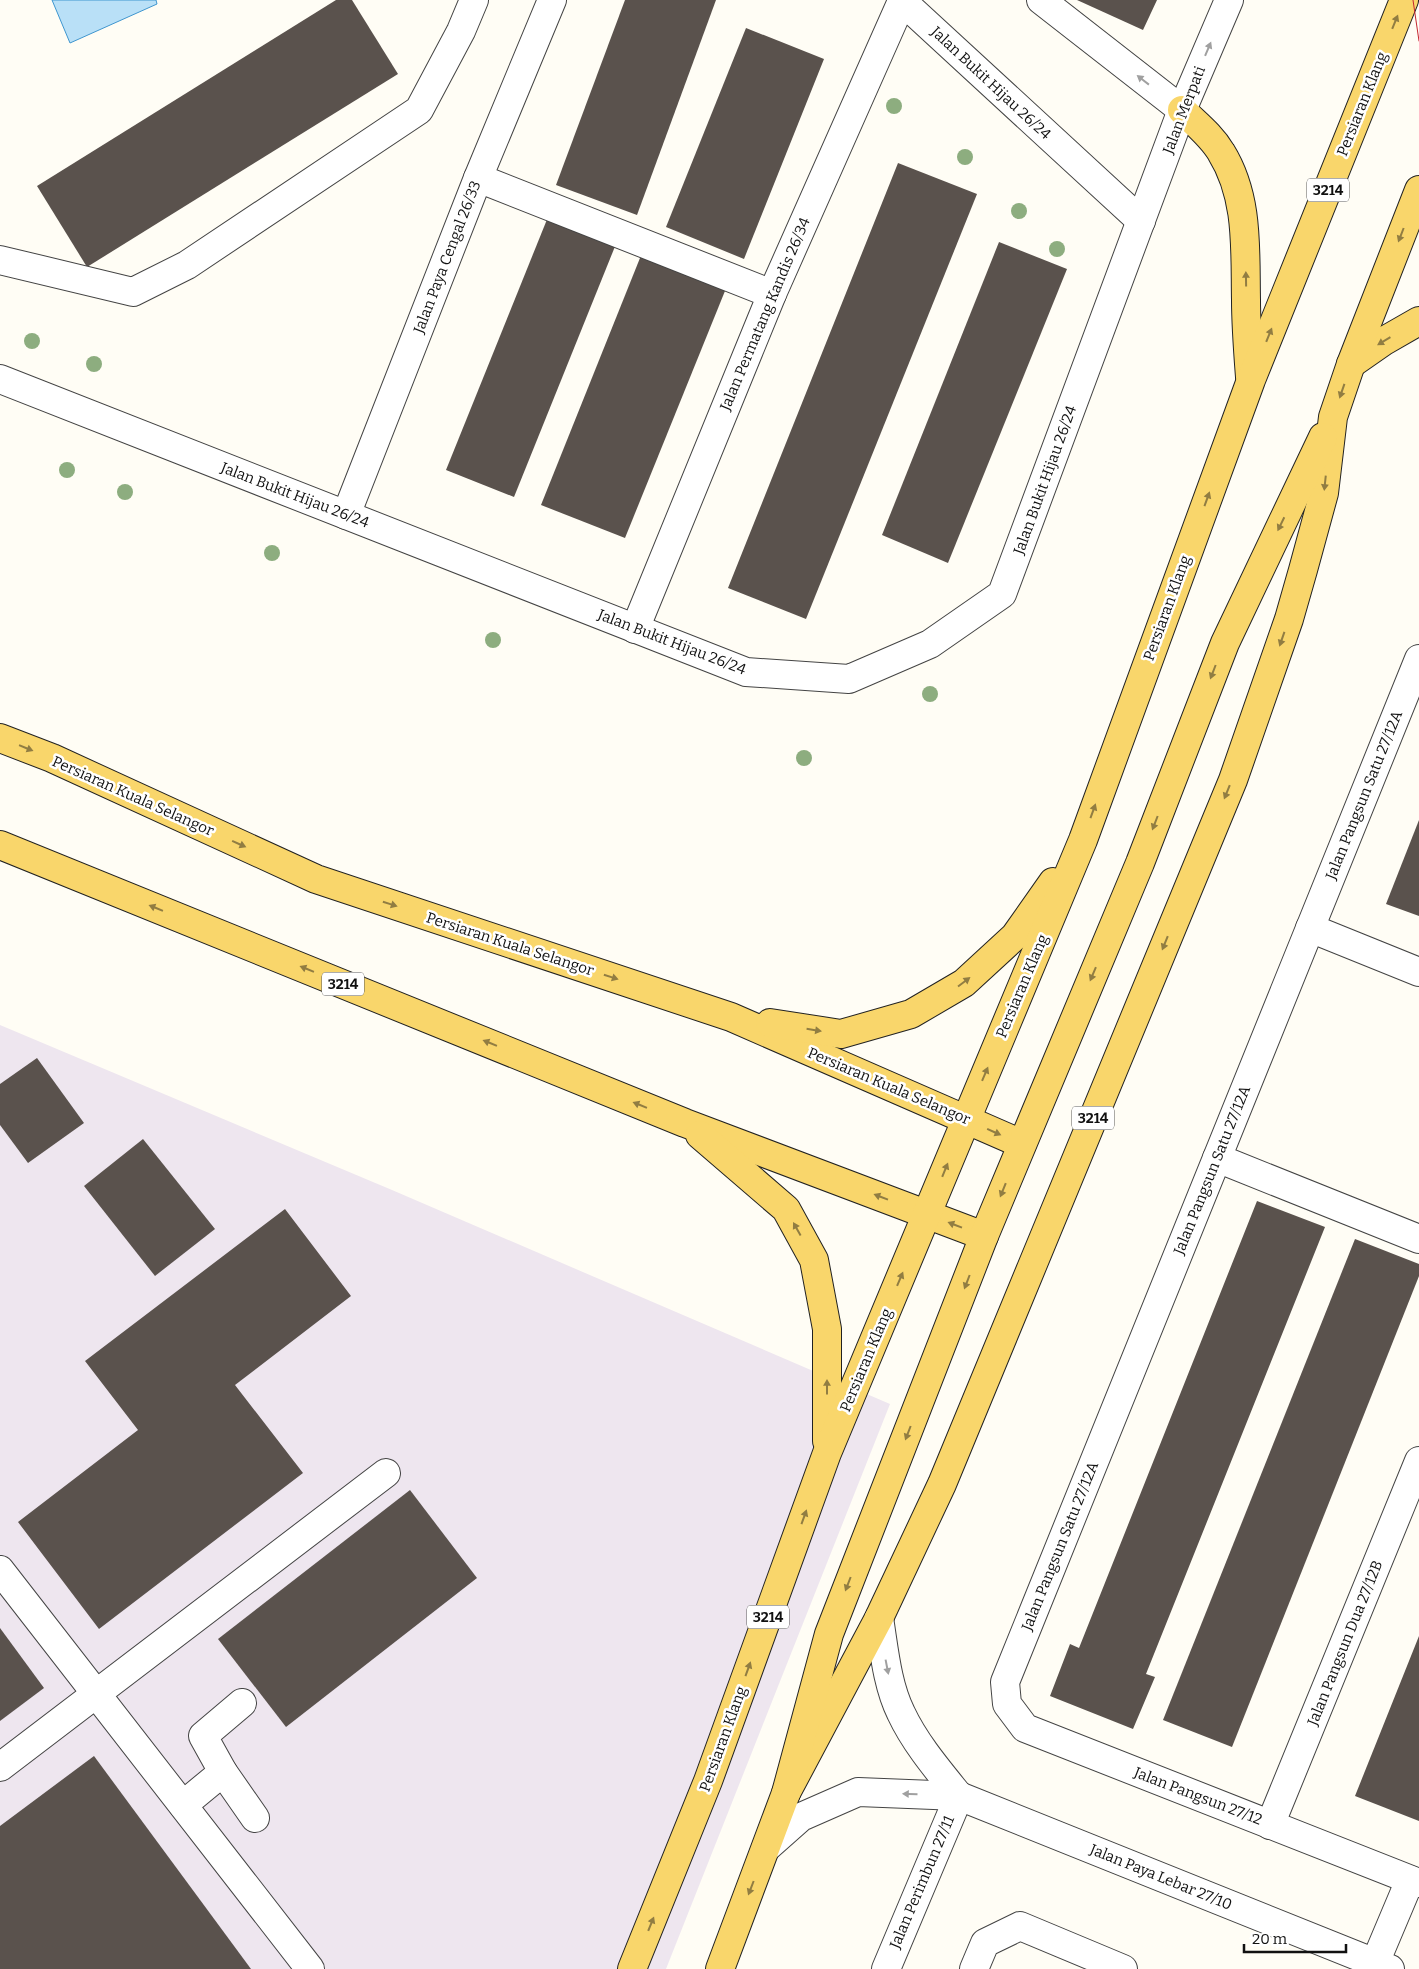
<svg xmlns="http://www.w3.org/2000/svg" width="1419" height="1969" font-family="Bitter,serif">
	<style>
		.industrial { fill: #eee6ef }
		.water { fill: #b9e0f7; stroke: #3f96cf }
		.building { fill: #5a524d }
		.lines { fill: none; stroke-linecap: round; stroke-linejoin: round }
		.minor-casing { stroke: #444; stroke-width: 30 }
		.major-casing { stroke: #222; stroke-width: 30 }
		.minor { stroke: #fff; stroke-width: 28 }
		.major { stroke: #f9d66b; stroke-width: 28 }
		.tram { stroke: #c4262e; stroke-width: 1 }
		.tree { fill: #8dad7f }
		.oneway { fill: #917d42 }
		.oneway2 { fill: #a0a0a0 }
		.labels { text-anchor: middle; stroke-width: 5; stroke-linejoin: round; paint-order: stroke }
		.shield { fill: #fff; stroke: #585858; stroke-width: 1 }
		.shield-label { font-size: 14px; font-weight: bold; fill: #111 }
		.street-label { font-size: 15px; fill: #111; stroke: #fff }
	</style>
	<rect width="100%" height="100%" fill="#fffdf5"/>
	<polygon class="industrial" points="0,1025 392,1190 890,1404 666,1969 0,1969"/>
	<polygon class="water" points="52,0 156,0 157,4 70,43"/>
	<g class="building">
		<polygon points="336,0 352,0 398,74 87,267 37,186"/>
		<polygon points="625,0 716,0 637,215 556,185"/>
		<polygon points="1077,0 1157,0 1143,30"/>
		<polygon points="746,28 824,59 744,259 666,227"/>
		<polygon points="898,163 977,194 806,619 728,588"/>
		<polygon points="550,212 618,239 514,497 446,470"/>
		<polygon points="999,242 1067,269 948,563 882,535"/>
		<polygon points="642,253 727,286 625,538 541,505"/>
		<polygon points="1419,820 1419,916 1386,904"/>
		<polygon points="37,1058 84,1123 28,1163 0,1125 0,1084"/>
		<polygon points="143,1139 215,1229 155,1276 84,1186"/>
		<polygon points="1257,1201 1325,1227 1146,1674 1155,1677 1133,1729 1050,1696 1070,1644 1079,1648"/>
		<polygon points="285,1209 351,1296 235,1385 303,1473 99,1629 18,1522 138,1430 85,1361"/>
		<polygon points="1355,1239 1419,1264 1419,1276 1232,1747 1163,1720"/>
		<polygon points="410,1490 477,1578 286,1727 218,1639"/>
		<polygon points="0,1628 44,1688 0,1721"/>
		<polygon points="1419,1636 1419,1821 1355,1796"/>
		<polygon points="94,1756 251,1969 0,1969 0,1826"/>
	</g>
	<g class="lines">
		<defs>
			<g id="minor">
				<polyline points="901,0 1141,221"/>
				<polyline points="1041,0 1182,110"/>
				<polyline points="478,178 772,294"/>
				<polyline points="0,260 133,292 187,265 419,110 461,31 474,0"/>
				<polyline points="0,379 746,672 849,679 930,644 1002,594 1182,110 1229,0"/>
				<polyline points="346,515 478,178 552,0"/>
				<polyline points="635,629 772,294 902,1"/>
				<polyline points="1419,659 1005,1682 1007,1704 1025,1728 1419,1883"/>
				<polyline points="1310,928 1419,972"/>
				<polyline points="1217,1158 1419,1239"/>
				<polyline points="0,1570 310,1969"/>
				<path d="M879 1618C884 1649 887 1685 901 1713 915 1743 938 1770 959 1796"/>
				<polyline points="242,1703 203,1736 223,1772 255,1818"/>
				<polyline points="0,1767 386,1473"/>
				<polyline points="183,1805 223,1772"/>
				<polyline points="1270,1825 1419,1461"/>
				<polyline points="766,1848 801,1817 858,1792 959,1796 1390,1969"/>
				<polyline points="1375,1963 1410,1880"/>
				<polyline points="886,1969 959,1796"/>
				<polyline points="974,1969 985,1943 1020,1926 1123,1969"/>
			</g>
			<g id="major">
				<path d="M1182 110C1195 123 1211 135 1221 152 1249 197 1245 249 1246 300 1246 326 1248 351 1250 377"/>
				<polyline points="1351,364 1384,341 1419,321"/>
				<polyline points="0,738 52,758 316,879 731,1017 1022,1144"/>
				<polyline points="0,845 685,1123 984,1236"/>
				<polyline points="770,1023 841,1034 911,1014 964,983 1015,936 1053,882"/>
				<polyline points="700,1135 786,1209 814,1260 827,1329 827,1441"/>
				<polyline points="786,1793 879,1618 942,1484 1233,780 1289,619 1303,570 1324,493 1333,417 1351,364 1419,190"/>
				<polyline points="632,1969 708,1781 827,1453 1083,840 1251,380 1404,0"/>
				<polyline points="720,1969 786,1793 829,1634 984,1236 1140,863 1225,643 1323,437"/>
			</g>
		</defs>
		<use href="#minor" class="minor-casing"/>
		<use href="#major" class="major-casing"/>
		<use href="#minor" class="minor"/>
		<use href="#major" class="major"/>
		<polyline class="tram" points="1413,0 1419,41"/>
	</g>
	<g class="tree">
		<circle cx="894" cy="106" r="8"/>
		<circle cx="965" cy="157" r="8"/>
		<circle cx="1019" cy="211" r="8"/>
		<circle cx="1057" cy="249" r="8"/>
		<circle cx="32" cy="341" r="8"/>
		<circle cx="94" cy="364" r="8"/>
		<circle cx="67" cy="470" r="8"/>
		<circle cx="125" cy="492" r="8"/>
		<circle cx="272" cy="553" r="8"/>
		<circle cx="493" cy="640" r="8"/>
		<circle cx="930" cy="694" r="8"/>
		<circle cx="804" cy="758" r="8"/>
	</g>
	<defs><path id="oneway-solid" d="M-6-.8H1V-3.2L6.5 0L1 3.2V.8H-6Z" transform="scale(1.25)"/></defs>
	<g class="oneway">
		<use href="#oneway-solid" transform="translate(1395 22) rotate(-68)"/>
		<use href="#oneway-solid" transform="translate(1401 235) rotate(111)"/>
		<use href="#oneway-solid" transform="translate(1246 279) rotate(-91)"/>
		<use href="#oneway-solid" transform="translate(1269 335) rotate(-68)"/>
		<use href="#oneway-solid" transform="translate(1384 341) rotate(149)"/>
		<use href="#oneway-solid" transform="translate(1342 391) rotate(109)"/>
		<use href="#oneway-solid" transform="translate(1325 483) rotate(96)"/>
		<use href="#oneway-solid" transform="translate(1207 499) rotate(-70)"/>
		<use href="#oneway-solid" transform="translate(1281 524) rotate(116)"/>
		<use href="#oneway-solid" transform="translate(1282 639) rotate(109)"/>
		<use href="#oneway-solid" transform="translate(1213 672) rotate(111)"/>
		<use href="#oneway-solid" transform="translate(26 748) rotate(22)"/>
		<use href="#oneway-solid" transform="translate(1227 792) rotate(112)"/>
		<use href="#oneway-solid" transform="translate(1093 811) rotate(-70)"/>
		<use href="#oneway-solid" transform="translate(1155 823) rotate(111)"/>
		<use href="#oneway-solid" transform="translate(239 844) rotate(24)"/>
		<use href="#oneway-solid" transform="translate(390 904) rotate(18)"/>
		<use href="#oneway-solid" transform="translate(156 908) rotate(-158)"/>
		<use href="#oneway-solid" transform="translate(1165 943) rotate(112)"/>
		<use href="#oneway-solid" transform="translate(307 969) rotate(-158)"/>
		<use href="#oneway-solid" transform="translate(1093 974) rotate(113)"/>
		<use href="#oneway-solid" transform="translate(611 977) rotate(18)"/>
		<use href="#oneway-solid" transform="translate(964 982) rotate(-37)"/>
		<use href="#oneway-solid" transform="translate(814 1030) rotate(9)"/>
		<use href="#oneway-solid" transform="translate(490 1043) rotate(-158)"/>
		<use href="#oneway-solid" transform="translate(985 1074) rotate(-67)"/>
		<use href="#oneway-solid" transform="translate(640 1105) rotate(-158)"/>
		<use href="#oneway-solid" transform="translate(994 1132) rotate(24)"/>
		<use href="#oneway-solid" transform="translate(945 1170) rotate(-68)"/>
		<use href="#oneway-solid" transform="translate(1003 1190) rotate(112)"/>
		<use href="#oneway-solid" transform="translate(881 1197) rotate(-159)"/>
		<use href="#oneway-solid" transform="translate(955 1225) rotate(-159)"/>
		<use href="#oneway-solid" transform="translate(797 1229) rotate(-119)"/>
		<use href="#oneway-solid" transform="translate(900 1279) rotate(-67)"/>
		<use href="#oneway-solid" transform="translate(967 1282) rotate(111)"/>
		<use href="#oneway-solid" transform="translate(827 1387) rotate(-90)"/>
		<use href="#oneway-solid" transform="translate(908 1433) rotate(111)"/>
		<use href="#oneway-solid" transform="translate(804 1517) rotate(-70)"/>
		<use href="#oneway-solid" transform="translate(848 1584) rotate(111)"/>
		<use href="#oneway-solid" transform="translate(748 1669) rotate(-70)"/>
		<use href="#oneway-solid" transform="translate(751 1888) rotate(111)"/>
		<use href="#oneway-solid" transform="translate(651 1924) rotate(-68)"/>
	</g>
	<g class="oneway2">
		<use href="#oneway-solid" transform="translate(1208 49) rotate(-67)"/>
		<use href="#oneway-solid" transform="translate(1143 80) rotate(-142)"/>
		<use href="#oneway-solid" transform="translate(887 1667) rotate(79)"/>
		<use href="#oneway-solid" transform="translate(910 1794) rotate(-178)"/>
	</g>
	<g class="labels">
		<g class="shield">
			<rect x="1307" y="178.5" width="42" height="23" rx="4"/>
			<rect x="322" y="972.5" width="42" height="23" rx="4"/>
			<rect x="1072" y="1106.5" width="42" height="23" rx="4"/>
			<rect x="747" y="1605.5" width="42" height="23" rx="4"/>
		</g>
		<g class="shield-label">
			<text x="1328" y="195">3214</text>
			<text x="343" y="989">3214</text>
			<text x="1093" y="1123">3214</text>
			<text x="768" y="1622">3214</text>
		</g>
		<g class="street-label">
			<text transform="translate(991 83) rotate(43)" y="5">Jalan Bukit Hijau 26/24</text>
			<text transform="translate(1362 104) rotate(-68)" y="5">Persiaran Klang</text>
			<text transform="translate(1184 110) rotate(-69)" y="5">Jalan Merpati</text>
			<text transform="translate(447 257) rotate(-69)" y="5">Jalan Paya Cengal 26/33</text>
			<text transform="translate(765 314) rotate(-67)" y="5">Jalan Permatang Kandis 26/34</text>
			<text transform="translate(1045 480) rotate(-70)" y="5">Jalan Bukit Hijau 26/24</text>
			<text transform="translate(295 495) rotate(21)" y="5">Jalan Bukit Hijau 26/24</text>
			<text transform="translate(1167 608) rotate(-70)" y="5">Persiaran Klang</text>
			<text transform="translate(672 642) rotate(21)" y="5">Jalan Bukit Hijau 26/24</text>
			<text transform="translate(1364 795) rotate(-68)" y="5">Jalan Pangsun Satu 27/12A</text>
			<text transform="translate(133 796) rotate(24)" y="5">Persiaran Kuala Selangor</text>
			<text transform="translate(510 944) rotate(18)" y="5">Persiaran Kuala Selangor</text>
			<text transform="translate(1022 986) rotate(-67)" y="5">Persiaran Klang</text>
			<text transform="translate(889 1086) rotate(23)" y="5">Persiaran Kuala Selangor</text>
			<text transform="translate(1212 1170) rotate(-68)" y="5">Jalan Pangsun Satu 27/12A</text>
			<text transform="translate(866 1360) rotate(-67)" y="5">Persiaran Klang</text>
			<text transform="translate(1060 1546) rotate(-68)" y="5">Jalan Pangsun Satu 27/12A</text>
			<text transform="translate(1345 1643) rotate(-68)" y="5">Jalan Pangsun Dua 27/12B</text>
			<text transform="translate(723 1739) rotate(-70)" y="5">Persiaran Klang</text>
			<text transform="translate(1198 1796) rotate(21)" y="5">Jalan Pangsun 27/12</text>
			<text transform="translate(1161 1877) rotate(22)" y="5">Jalan Paya Lebar 27/10</text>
			<text transform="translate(922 1882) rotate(-67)" y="5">Jalan Perimbun 27/11</text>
		</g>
	</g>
	<path d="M1244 1944v8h102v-8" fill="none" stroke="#111111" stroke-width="2.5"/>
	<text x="1252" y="1944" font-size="15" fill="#111111" stroke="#ffffff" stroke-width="4" paint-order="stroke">20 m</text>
</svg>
